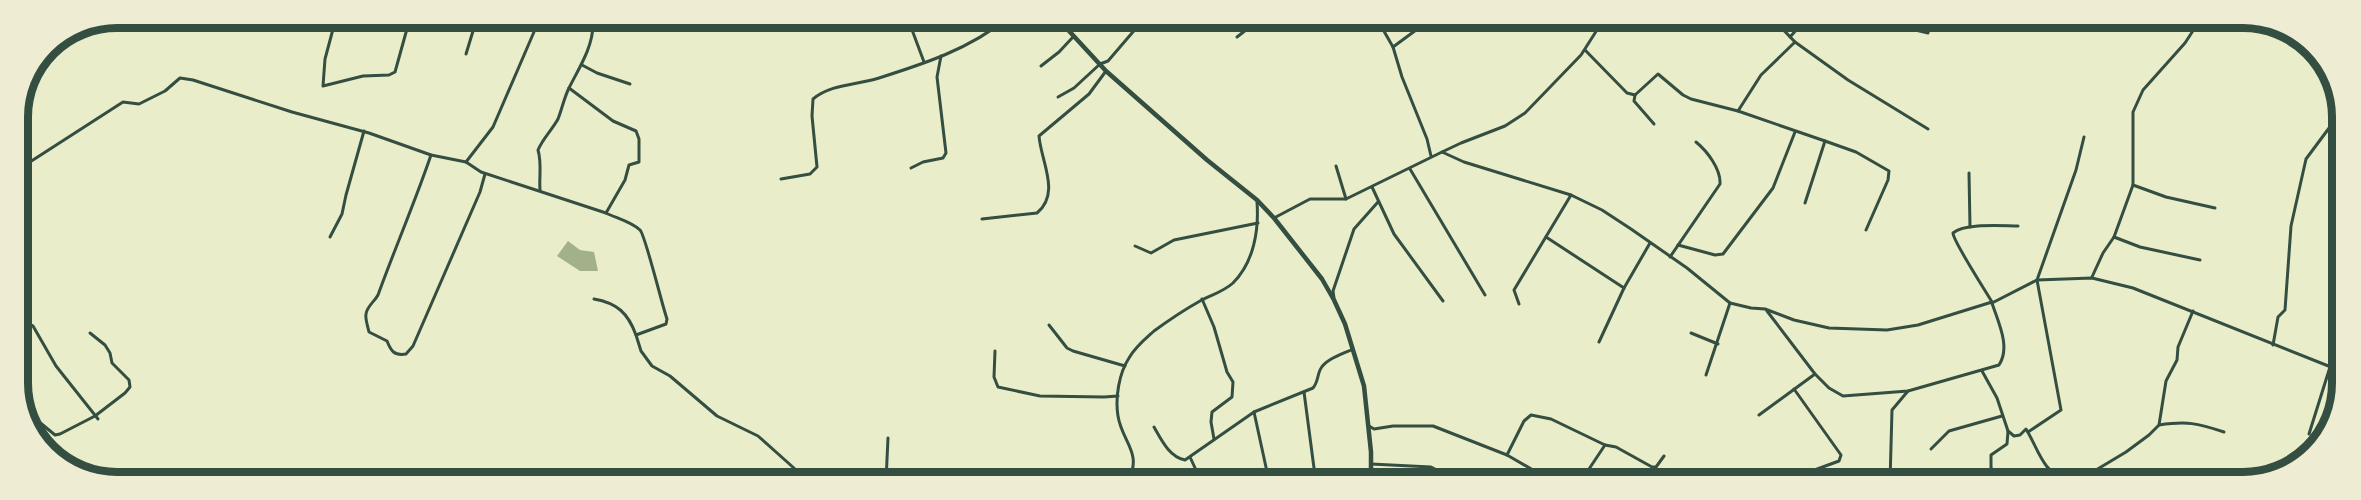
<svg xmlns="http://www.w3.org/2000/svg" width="2361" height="500" font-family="Ubuntu,sans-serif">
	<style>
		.water { fill: #a3b18a }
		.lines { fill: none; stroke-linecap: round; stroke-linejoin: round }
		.minor { stroke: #344e41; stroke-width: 3 }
		.trunk { stroke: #344e41; stroke-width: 4.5 }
		.rim { fill: none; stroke: #344e41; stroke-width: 8 }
	</style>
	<rect width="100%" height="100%" fill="#e9edc9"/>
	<polygon class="water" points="568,241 580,250 594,252 598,271 580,271 557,256"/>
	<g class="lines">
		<g class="minor">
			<polyline points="336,18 325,59 323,86 363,76 389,75 395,72 410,18"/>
			<polyline points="573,18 587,20 600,28 602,18"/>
			<polyline points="908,19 924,62"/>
			<polyline points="1377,19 1393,47 1402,77 1427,139 1431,156"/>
			<polyline points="1773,19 1795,42 1848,80 1928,129"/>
			<polyline points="1891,20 1907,28 1928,33 1930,20"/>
			<polyline points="1237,37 1246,30 1254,19"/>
			<polyline points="1790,37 1806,19"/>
			<polyline points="1393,47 1431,19"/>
			<polyline points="1585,50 1627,93 1635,95"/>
			<polyline points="466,54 477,18"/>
			<polyline points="582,65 597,73 630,84"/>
			<polyline points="1041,66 1059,52 1073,37"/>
			<polyline points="1635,95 1658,74 1683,95 1691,99 1738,111 1825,141 1856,152 1889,171 1888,180 1866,230"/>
			<polyline points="1635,95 1634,101 1654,124"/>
			<polyline points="1058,97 1074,88 1100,64 1108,61 1144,19"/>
			<polyline points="1738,111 1761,75 1795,42"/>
			<polyline points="1442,152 1461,143 1505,126 1525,113 1581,55 1604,19"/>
			<path d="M431 155C415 202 395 248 378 295 375 301 367 306 366 314 365 319 368 327 369 332L387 341C391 351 394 356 406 354L413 346 480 192 485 174"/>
			<polyline points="466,162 493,127 540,18"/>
			<polyline points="1336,166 1346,199"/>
			<polyline points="911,168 923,162 943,158 946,153 937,77 941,56"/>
			<polyline points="19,169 123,102 139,104 165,91 180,78 193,80 292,112 369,133 431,155 466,162 481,172 606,213 625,180 629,165 639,162 639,139 636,131 613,121 569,88"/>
			<polyline points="1410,169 1485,295"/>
			<polyline points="1969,173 1970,227"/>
			<path d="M781 179 810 174 817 167 812 116 813 99C831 84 857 85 879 78 923 64 970 49 1006 19"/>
			<polyline points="2133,185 2166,197 2215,208"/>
			<polyline points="1372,187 1394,234 1443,301"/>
			<path d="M540 190C539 176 542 163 538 150 543 138 552 130 558 119 562 109 564 98 569 88 579 68 593 47 593 24"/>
			<polyline points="1805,203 1825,141"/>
			<path d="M606 213C616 218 632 222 640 230 645 234 662 305 667 319L666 324 636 335 641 351 652 366 670 376 717 416 758 436 795 469 818 481"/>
			<polyline points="1274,218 1310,199 1346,199 1442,152 1464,162 1571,195 1602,210 1631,229 1687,268 1730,303 1751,308 1765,309 1794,320 1829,328 1887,330 1918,325 1992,302 1992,303 2037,280 2092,278 2133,288 2341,371"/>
			<path d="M982 219 1037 213C1061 193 1041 162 1039 136L1089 94 1106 71"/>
			<polyline points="330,237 342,214 346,195 364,131"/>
			<polyline points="1546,237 1624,288"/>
			<polyline points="2114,237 2140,247 2200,260"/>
			<polyline points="1678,245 1715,255 1723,254 1773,188 1795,132"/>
			<polyline points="1135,246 1151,253 1174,240 1258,223"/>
			<path d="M1670 257 1720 184C1721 169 1707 151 1696 142"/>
			<polyline points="2092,277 2103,253 2114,237 2133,185 2133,112 2143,90 2185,43 2200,20"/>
			<polyline points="1334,298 1333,291 1354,229 1378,202"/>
			<path d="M594 299C617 303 628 313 636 335"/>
			<polyline points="1202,299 1214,327 1227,372 1233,382 1232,397 1212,412 1211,422 1214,439"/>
			<path d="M1992 302C1985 290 1953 241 1953 233 1965 223 2002 226 2018 226"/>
			<polyline points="1519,304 1514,290 1571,195"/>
			<path d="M1767 311 1815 374 1829 388 1843 396 1908 391 1999 365C2011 347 1998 322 1992 303"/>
			<polyline points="19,320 33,326 56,366 98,419"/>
			<polyline points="1049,325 1067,348 1073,351 1125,366"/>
			<polyline points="1691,333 1718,344"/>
			<polyline points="1599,342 1624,288 1650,243"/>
			<polyline points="2273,345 2278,317 2285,310 2291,226 2306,159 2341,112"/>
			<polyline points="995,351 994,377 998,387 1040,396 1104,397 1118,396"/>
			<polyline points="1982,371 1997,398 2008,431 2007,444 1991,455 1991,468 1997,474 1993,482"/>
			<polyline points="1706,375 1730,303"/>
			<polyline points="1304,392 1314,468"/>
			<polyline points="20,402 32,416 55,435 60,434 95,416 125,393 130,387 129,380 112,363 110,353 105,345 90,333"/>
			<polyline points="1254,412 1269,481"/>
			<polyline points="1759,415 1815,374"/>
			<path d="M2159 425C2187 421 2197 423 2224 432"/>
			<polyline points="1369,426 1374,429 1393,426 1433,426 1507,455 1524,421 1531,415 1551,419 1605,445 1616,447 1652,467 1656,467 1664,456"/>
			<path d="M1154 427C1161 439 1169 457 1185 460L1254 412 1313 388C1318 382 1317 377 1320 370 1325 359 1343 354 1353 349"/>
			<path d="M2008 431 2014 436 2020 435 2026 429C2040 452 2041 470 2068 482"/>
			<polyline points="2028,432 2061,410 2037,280 2076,170 2084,137"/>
			<polyline points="2309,434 2330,367"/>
			<polyline points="2311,444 2316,446"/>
			<polyline points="1931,449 1949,431 2002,416"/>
			<polyline points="1507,455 1552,481"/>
			<polyline points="1190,457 1201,481"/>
			<polyline points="1371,464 1431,467 1458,481"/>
			<polyline points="1790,479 1839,461 1841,455 1794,389"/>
			<polyline points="886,481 888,438"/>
			<path d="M1128 481C1143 453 1122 442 1118 416 1115 398 1119 373 1129 358 1135 347 1145 339 1154 331 1169 320 1184 310 1200 301 1211 295 1223 292 1233 283 1254 262 1259 230 1257 202"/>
			<polyline points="1581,481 1605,445"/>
			<polyline points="1862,482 1891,475"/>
			<polyline points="1890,482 1892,410 1908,391"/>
			<polyline points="2076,482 2126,452 2149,435 2159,425 2166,381 2177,360 2178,347 2193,311"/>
		</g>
		<polyline class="trunk" points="1058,19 1106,71 1207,160 1257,200 1274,218 1322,279 1334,300 1345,324 1364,386 1371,452 1371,481"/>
	</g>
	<path d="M0 0H2361V500H0ZM117 28H2243A89 89 0 0 1 2332 117V383A89 89 0 0 1 2243 472H117A89 89 0 0 1 28 383V117A89 89 0 0 1 117 28Z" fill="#eeecd3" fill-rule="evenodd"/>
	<path class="rim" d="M117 28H2243A89 89 0 0 1 2332 117V383A89 89 0 0 1 2243 472H117A89 89 0 0 1 28 383V117A89 89 0 0 1 117 28Z"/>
</svg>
